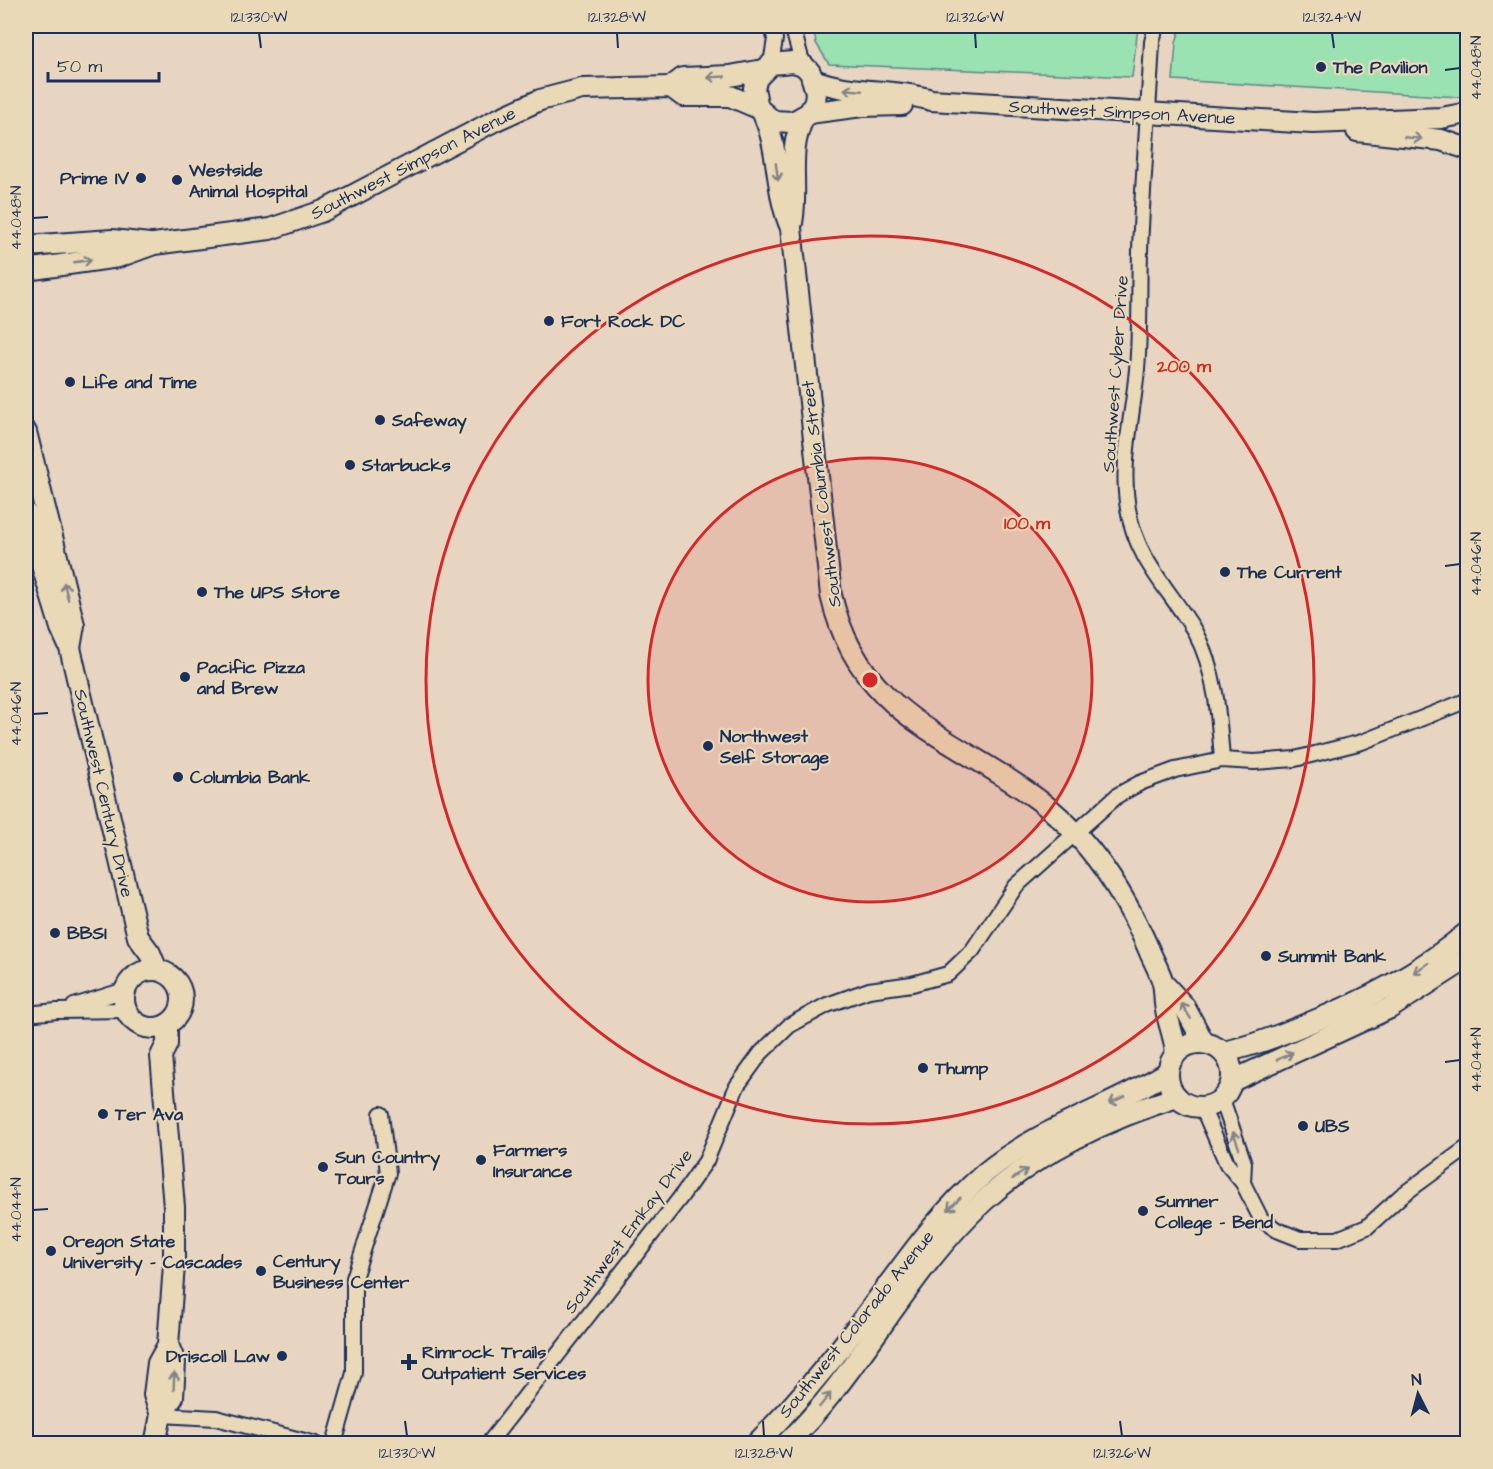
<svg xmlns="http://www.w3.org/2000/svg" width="1493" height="1469" font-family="'Architects Daughter',sans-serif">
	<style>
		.grass { fill: #9ae2b1; stroke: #5a8888; stroke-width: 1.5 }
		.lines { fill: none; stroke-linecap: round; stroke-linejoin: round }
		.street-casing { stroke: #1b2f5e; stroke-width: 18 }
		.secondary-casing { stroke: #1b2f5e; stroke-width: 24 }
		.street { stroke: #ead9b6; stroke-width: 14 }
		.secondary { stroke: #ead9b6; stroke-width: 20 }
		.oneway { stroke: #82848a }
		.ticks { fill: none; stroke: #1b2f5e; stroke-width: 2 }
		.ring { fill: none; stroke: #d62828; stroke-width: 3 }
		.poi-dot { fill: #1b2f5e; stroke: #ead9b6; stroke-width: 2 }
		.labels { text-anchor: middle; stroke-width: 4.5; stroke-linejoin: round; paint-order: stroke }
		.poi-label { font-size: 18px; font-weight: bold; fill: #1b2f5e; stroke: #ead9b6; text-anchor: start }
		.street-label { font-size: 18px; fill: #1b2f5e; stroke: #ead9b6 }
		.centre { fill: #d62828; stroke: #ead9b6; stroke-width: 3 }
		.ring-label { font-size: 18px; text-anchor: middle; font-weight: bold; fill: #d62828; stroke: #ead9b6; stroke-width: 4.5; stroke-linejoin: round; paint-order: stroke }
		.neatline { fill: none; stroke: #1b2f5e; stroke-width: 2 }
		.ticks-label { font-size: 15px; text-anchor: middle; fill: #1b2f5e }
	</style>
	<rect width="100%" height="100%" fill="#e7d4c1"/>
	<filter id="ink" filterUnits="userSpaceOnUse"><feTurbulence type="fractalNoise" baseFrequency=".0167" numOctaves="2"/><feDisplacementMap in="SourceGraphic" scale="12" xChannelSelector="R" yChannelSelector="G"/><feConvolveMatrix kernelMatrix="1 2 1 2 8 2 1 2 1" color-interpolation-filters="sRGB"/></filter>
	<g filter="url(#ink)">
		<g class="grass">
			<polygon points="813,26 1138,26 1132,77 829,64 816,43"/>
			<polygon points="1181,26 1467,26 1467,91 1460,97 1173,80 1176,43"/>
		</g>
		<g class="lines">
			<defs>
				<g id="street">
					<polyline points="792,26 803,65"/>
					<path d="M1156 26 1152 42C1149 104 1144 166 1141 228 1138 275 1141 322 1137 369 1133 416 1120 462 1128 509 1137 562 1170 589 1195 632 1216 670 1219 717 1222 760"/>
					<polyline points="771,64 775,39 772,26"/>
					<polyline points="74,1006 125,990"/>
					<polyline points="26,1014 57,1011 126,1010"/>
					<polyline points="1222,1099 1244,1163 1243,1183"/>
					<polyline points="1202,1107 1227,1164 1243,1183 1261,1219 1277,1230 1300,1239 1337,1239 1367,1227 1401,1196 1468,1147"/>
					<polyline points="161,1415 216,1418 316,1444"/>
					<polyline points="334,1444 354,1373 354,1278 388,1173 381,1114"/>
					<polyline points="488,1444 680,1198 706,1161 737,1086 761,1053 790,1025 827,1005 869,990 912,984 948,974 972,951 1016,886 1118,795 1140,783 1175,770 1222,760 1254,762 1295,759 1362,742 1468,700"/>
				</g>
				<g id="secondary">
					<path d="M814 80C852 95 893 88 931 100L1313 123 1441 118 1468 113"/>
					<polyline points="671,87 683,78 730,76 763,70"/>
					<polyline points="809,113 862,106 902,105"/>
					<path d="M764 116C780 152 775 192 791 228L831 595C858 713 947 734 1033 796 1087 834 1123 890 1149 950 1153 960 1160 972 1163 983 1165 992 1164 1001 1166 1010 1169 1025 1175 1038 1176 1054"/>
					<polyline points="1357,131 1441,140 1468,149"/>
					<path d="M792 223C799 186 786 152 804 117"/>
					<polyline points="26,246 112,240 149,244"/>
					<polyline points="26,270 118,257 154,244 270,229 323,211 496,120 540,100 582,89 671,87 683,96 730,96 758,108 773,121 793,122 809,113 815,102 816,92 810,72 803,65 793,62 771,64 757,78 754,88 758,108"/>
					<polyline points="26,432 74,625 70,648"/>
					<polyline points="26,513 61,628 70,648 138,937 150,953 157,970"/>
					<circle cx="153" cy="999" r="29"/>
					<polyline points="1163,983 1184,1006 1204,1043"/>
					<circle cx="1200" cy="1075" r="32"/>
					<path d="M1223 1052C1253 1046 1280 1035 1309 1023 1367 1000 1419 973 1468 932"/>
					<polyline points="1232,1081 1390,1008 1468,958"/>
					<polyline points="161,1415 154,1395 158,1363 168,1345 174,1265 174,1207 161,1056 167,1044 167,1025"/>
					<polyline points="155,1444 161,1415 173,1397 175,1362 168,1345"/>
					<path d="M756 1444C793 1407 826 1368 857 1327 898 1273 933 1218 985 1173 1039 1128 1109 1109 1168 1072"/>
					<path d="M786 1444C862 1371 907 1271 985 1200 1037 1152 1110 1118 1177 1097"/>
				</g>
			</defs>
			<use href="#street" class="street-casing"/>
			<use href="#secondary" class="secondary-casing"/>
			<use href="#street" class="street"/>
			<use href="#secondary" class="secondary"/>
		</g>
		<defs><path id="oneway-shaft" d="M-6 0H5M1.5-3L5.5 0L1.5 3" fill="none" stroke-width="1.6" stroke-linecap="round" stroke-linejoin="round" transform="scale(1.5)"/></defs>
		<g class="oneway">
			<use href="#oneway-shaft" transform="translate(716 77) rotate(177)"/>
			<use href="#oneway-shaft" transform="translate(853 90) rotate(-175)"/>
			<use href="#oneway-shaft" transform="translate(1413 138) rotate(5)"/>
			<use href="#oneway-shaft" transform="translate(777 172) rotate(82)"/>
			<use href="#oneway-shaft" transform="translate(83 261) rotate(-8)"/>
			<use href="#oneway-shaft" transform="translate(66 591) rotate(-104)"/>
			<use href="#oneway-shaft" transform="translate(1421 968) rotate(147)"/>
			<use href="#oneway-shaft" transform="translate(1186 1011) rotate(-122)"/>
			<use href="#oneway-shaft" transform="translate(1285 1056) rotate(-25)"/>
			<use href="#oneway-shaft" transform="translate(1117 1100) rotate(155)"/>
			<use href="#oneway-shaft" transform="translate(1236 1140) rotate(-110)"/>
			<use href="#oneway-shaft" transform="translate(1020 1174) rotate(-34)"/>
			<use href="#oneway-shaft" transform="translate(954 1204) rotate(135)"/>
			<use href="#oneway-shaft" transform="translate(174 1381) rotate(-87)"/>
			<use href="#oneway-shaft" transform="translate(825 1400) rotate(-51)"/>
		</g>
	</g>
	<path class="ticks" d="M259 33 261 48M617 33 618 48M975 33 976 48M1332 33 1334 48M1445 70 1460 68M33 218 48 217M1445 566 1460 564M33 714 48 713M1445 1062 1460 1060M33 1210 48 1209M405 1421 407 1436M763 1421 764 1436M1120 1421 1122 1436"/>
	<circle cx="870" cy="680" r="222" fill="#d62828" fill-opacity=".12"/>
	<g class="ring">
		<circle cx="870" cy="680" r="222"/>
		<circle cx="870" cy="680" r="444"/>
	</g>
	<g class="poi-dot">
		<circle cx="1321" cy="67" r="6"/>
		<circle cx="141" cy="178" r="6"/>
		<circle cx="177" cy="180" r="6"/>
		<circle cx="549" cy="321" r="6"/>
		<circle cx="70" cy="382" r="6"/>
		<circle cx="380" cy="420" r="6"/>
		<circle cx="350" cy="465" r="6"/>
		<circle cx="1225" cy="572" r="6"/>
		<circle cx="202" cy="592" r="6"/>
		<circle cx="185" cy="677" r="6"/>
		<circle cx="708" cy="746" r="6"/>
		<circle cx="178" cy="777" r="6"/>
		<circle cx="55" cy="933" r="6"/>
		<circle cx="1266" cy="956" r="6"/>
		<circle cx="923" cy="1068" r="6"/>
		<circle cx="103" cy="1114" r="6"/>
		<circle cx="1303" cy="1126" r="6"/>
		<circle cx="481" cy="1160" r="6"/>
		<circle cx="323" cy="1167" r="6"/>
		<circle cx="1143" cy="1211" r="6"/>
		<circle cx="51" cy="1251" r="6"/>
		<circle cx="261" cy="1271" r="6"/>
		<circle cx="282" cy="1356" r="6"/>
		<path d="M406 1353h6v6h6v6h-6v6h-6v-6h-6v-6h6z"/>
	</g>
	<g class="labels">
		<g class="poi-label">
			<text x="1333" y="73">The Pavilion</text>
			<text x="189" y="176">Westside<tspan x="189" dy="21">Animal Hospital</tspan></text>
			<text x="129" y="184" text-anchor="end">Prime IV</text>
			<text x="561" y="327">Fort Rock DC</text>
			<text x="82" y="388">Life and Time</text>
			<text x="392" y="426">Safeway</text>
			<text x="362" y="471">Starbucks</text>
			<text x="1237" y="578">The Current</text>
			<text x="214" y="598">The UPS Store</text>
			<text x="197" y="673">Pacific Pizza<tspan x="197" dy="21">and Brew</tspan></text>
			<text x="720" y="742">Northwest<tspan x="720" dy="21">Self Storage</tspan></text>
			<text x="190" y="783">Columbia Bank</text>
			<text x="67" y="939">BBSI</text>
			<text x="1278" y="962">Summit Bank</text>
			<text x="935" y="1074">Thump</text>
			<text x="115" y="1120">Ter Ava</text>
			<text x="1315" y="1132">UBS</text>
			<text x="493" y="1156">Farmers<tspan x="493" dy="21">Insurance</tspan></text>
			<text x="335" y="1163">Sun Country<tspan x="335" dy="21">Tours</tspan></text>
			<text x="1155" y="1207">Sumner<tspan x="1155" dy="21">College - Bend</tspan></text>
			<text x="63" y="1247">Oregon State<tspan x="63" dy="21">University - Cascades</tspan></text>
			<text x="273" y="1267">Century<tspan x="273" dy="21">Business Center</tspan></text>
			<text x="422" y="1358">Rimrock Trails<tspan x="422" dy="21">Outpatient Services</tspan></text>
			<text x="270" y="1362" text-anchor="end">Driscoll Law</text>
		</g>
		<g class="street-label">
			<text transform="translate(1122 112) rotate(3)" y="6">Southwest Simpson Avenue</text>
			<text transform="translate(413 163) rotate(-27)" y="6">Southwest Simpson Avenue</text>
			<text transform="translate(1115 374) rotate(-86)" y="6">Southwest Cyber Drive</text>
			<text transform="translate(821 494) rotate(-97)" y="6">Southwest Columbia Street</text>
			<text transform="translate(104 793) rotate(77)" y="6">Southwest Century Drive</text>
			<text transform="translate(628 1231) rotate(-53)" y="6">Southwest Emkay Drive</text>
			<text transform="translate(856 1324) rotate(-51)" y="6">Southwest Colorado Avenue</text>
		</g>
	</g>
	<circle cx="870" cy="680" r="9" class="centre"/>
	<g class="ring-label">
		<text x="1184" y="372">200 m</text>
		<text x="1027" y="529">100 m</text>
	</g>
	<rect width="1493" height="1469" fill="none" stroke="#ead9b6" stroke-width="66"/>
	<g transform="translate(1418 1394) rotate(354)" stroke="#ead9b6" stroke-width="4.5" paint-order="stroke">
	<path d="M0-4.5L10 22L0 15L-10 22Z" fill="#1b2f5e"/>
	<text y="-9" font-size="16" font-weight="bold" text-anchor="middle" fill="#1b2f5e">N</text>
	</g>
	<path d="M48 72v9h111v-9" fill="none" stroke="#1b2f5e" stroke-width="3"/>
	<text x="57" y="72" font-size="18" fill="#1b2f5e" stroke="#ead9b6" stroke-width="4.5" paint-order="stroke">50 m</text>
	<rect x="33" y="33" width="1427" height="1403" class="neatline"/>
	<g class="ticks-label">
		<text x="259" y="22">121.330°W</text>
		<text x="617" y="22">121.328°W</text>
		<text x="975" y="22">121.326°W</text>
		<text x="1332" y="22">121.324°W</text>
		<text transform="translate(1476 68) rotate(-90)" y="5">44.048°N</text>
		<text transform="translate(16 218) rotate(-90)" y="5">44.048°N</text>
		<text transform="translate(1476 564) rotate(-90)" y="5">44.046°N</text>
		<text transform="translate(16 714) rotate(-90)" y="5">44.046°N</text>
		<text transform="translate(1476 1060) rotate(-90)" y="5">44.044°N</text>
		<text transform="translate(16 1210) rotate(-90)" y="5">44.044°N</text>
		<text x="407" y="1458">121.330°W</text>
		<text x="764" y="1458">121.328°W</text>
		<text x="1122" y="1458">121.326°W</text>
	</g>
</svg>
